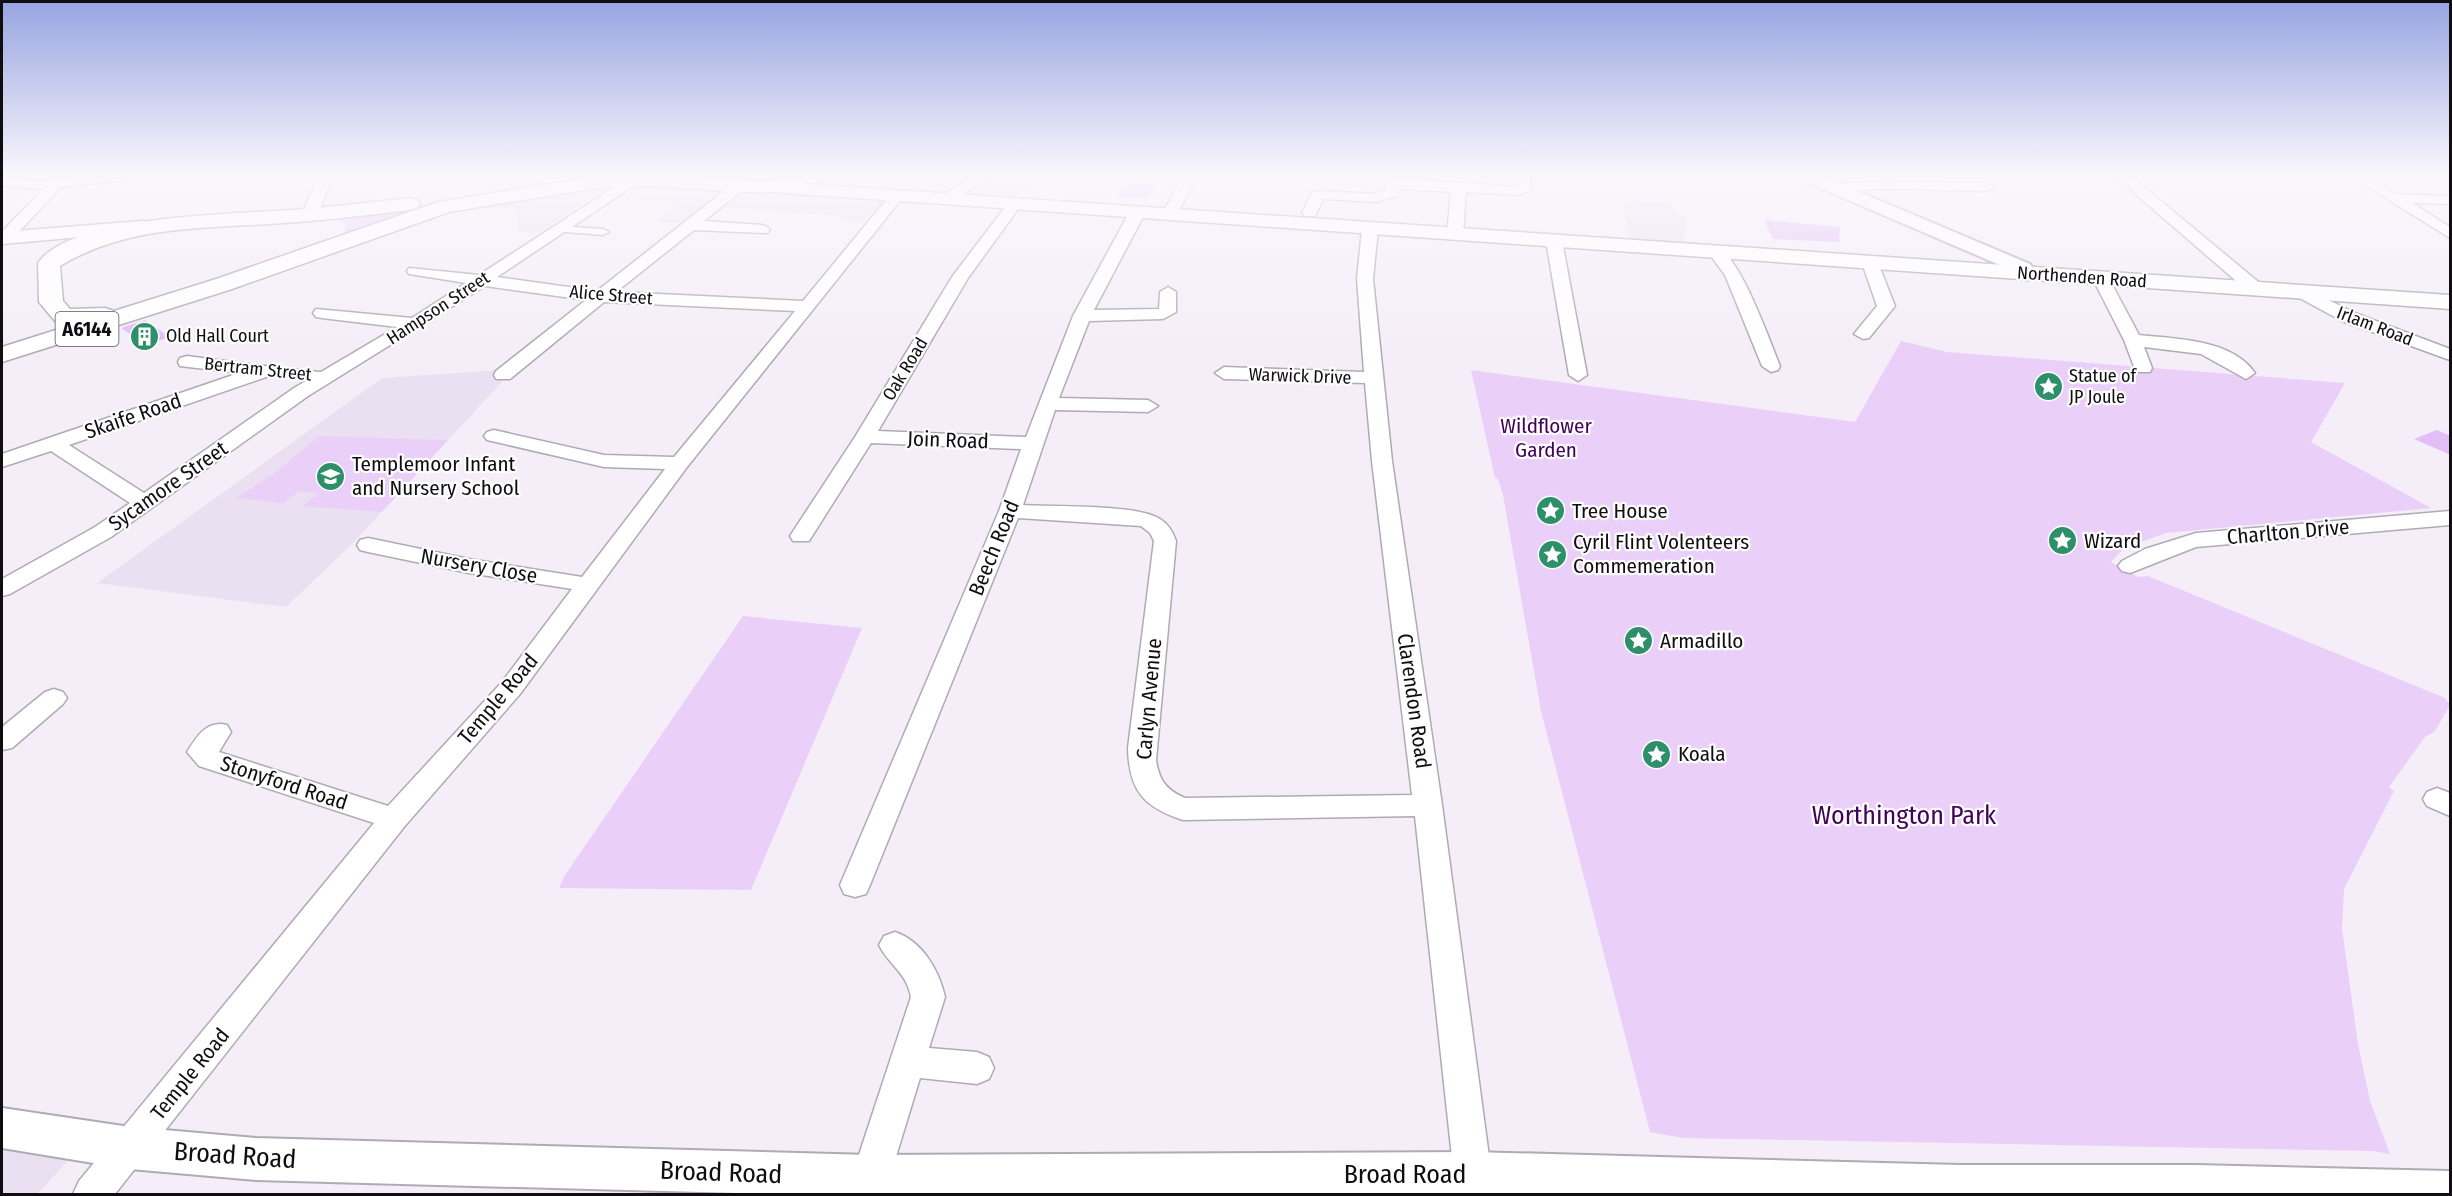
<svg xmlns="http://www.w3.org/2000/svg" width="2452" height="1196" font-family="'Fira Sans Condensed',sans-serif">
	<style>
		.built { fill: #ebe0f1 }
		.green { fill: #eacff9 }
		.building { fill: #e3bdf7 }
		.lines { fill: none; stroke-linecap: round; stroke-linejoin: round }
		.pedestrian-casing { stroke: #b0aab4; stroke-width: 3 }
		.minor-casing { stroke: #b0aab4; stroke-width: 3 }
		.tertiary-casing { stroke: #b0aab4; stroke-width: 4 }
		.secondary-casing { stroke: #b0aab4; stroke-width: 3 }
		.primary-casing { stroke: #b0aab4; stroke-width: 3 }
		.pedestrian { fill: #fff; fill-rule: evenodd }
		.minor { fill: #fff; fill-rule: evenodd }
		.tertiary { fill: #fff; fill-rule: evenodd }
		.secondary { fill: #fff; fill-rule: evenodd }
		.primary { fill: #fff; fill-rule: evenodd }
		.labels { text-anchor: middle; stroke-width: 4.5; stroke-linejoin: round; paint-order: stroke }
		.far-street-label { font-size: 18px; fill: #0f0d10; stroke: #fefefe }
		.far-poi-label { font-size: 18px; fill: #0f0d10; stroke: #fefefe; text-anchor: start }
		.shield { fill: #fefefe; stroke: #575557; stroke-width: 1.5 }
		.shield-label { font-size: 20px; font-weight: bold; fill: #0f0d10 }
		.street-label { font-size: 21px; fill: #0f0d10; stroke: #fefefe }
		.park-label { font-size: 21px; fill: #42015a; stroke: #fefefe }
		.poi-label { font-size: 21px; fill: #0f0d10; stroke: #fefefe; text-anchor: start }
		.near-park-label { font-size: 26px; fill: #42015a; stroke: #fefefe }
		.near-street-label { font-size: 26px; fill: #0f0d10; stroke: #fefefe }
	</style>
	<rect width="100%" height="100%" fill="#f5eef8"/>
	<g class="built">
		<polygon points="1006,177 1035,177 1012,198 965,193 980,180 1001,182"/>
		<polygon points="633,183 726,190 684,223 655,222 678,203 612,198"/>
		<polygon points="609,186 539,233 517,232 519,223 514,207 494,210 482,203"/>
		<polygon points="745,191 884,201 862,222 837,220 840,216 724,208"/>
		<polygon points="1621,200 1671,203 1677,213 1685,217 1684,243 1631,242"/>
		<polygon points="501,370 511,372 353,543 286,607 97,583 382,378"/>
		<polygon points="2,1138 75,1153 37,1194 2,1194"/>
	</g>
	<g class="green">
		<polygon points="419,209 344,235 346,225 335,218"/>
		<polygon points="1901,341 1947,352 2345,383 2311,442 2431,508 2166,533 2124,548 2111,562 2138,577 2148,576 2445,698 2450,705 2435,731 2425,737 2389,787 2394,791 2344,889 2342,929 2358,1044 2370,1101 2390,1154 2372,1151 1683,1138 1650,1132 1541,711 1503,495 1498,479 1495,478 1471,370 1855,422"/>
		<polygon points="319,436 448,440 382,512 302,506 318,494 299,491 284,503 236,498 272,475"/>
		<polygon points="743,616 862,628 751,890 559,888 565,875"/>
	</g>
	<g class="building">
		<polygon points="1130,177 1162,177 1148,197 1117,197"/>
		<polygon points="1764,220 1840,227 1839,242 1773,239"/>
		<polygon points="145,320 170,337 146,345 121,328"/>
		<polygon points="2437,430 2451,436 2451,455 2414,439"/>
	</g>
	<g class="lines">
		<defs>
			<g id="pedestrian">
				<polygon points="558,226 603,229 609,232 603,235 554,231 554,227"/>
				<polygon points="279,368 330,373 337,377 330,381 274,375 274,369"/>
			</g>
			<g id="minor">
				<polygon points="76,177 126,177 119,181 61,187 11,240 2,241 2,232 43,189 2,186 2,178 40,181"/>
				<polygon points="318,177 332,177 318,214 315,217 305,217 302,214"/>
				<path d="M630 177H640L642 180 497 277 597 291 734 183 739 182 746 186 744 189 704 221 762 225 767 227 770 230 767 233 694 230 616 292 803 301 891 194H901L903 197 687 467 520 694 404 827 115 1194H73L79 1181 374 823 199 766 187 752C197 736 207 720 227 725L231 732 219 752 388 806 502 682 572 589 469 573 368 552 360 550 357 545 360 540 368 538 469 559 582 577 665 469 604 467 487 440 484 436 487 432 494 430 604 455 674 457 795 311 604 302 510 379H496L494 375 496 371 586 300 485 286 308 396 111 537 10 594 2 596V579L95 527 130 503 51 451 2 467V454L239 373 180 366 178 362 180 358 187 356 272 367 274 371 272 375 69 445 144 493 294 388 397 327 322 318 316 317 313 313 316 309 412 318 466 283 409 274 407 271 409 268 479 275Z"/>
				<polygon points="970,177 986,177 952,203 942,203 940,200 942,197"/>
				<polygon points="1182,177 1196,177 1175,218 1165,218 1162,215"/>
				<polygon points="1388,177 1516,187 1516,177 1530,177 1531,190 1518,195 1466,192 1463,234 1455,239 1447,234 1451,192 1400,189 1397,196 1376,202 1323,199 1315,216 1305,216 1302,213 1313,191 1375,194 1385,190"/>
				<polygon points="2116,177 2132,177 2262,285 2264,289 2262,293 2250,293"/>
				<polygon points="2352,177 2369,177 2396,194 2450,196 2450,204 2412,203 2450,227 2450,238"/>
				<polygon points="1883,181 1987,183 1994,187 1987,191 1883,189 1835,192 1828,188 1835,184"/>
				<path d="M1014 201 1021 205 968 278 878 431 1026 437 1073 316 1129 213 1132 210H1142L1145 213 1094 310 1159 309 1160 292 1168 287 1176 292V312L1163 319 1089 321 1059 398 1148 400 1158 406 1148 412 1055 410 1023 505C1054 507 1137 504 1160 519 1168 524 1173 532 1176 541L1156 760C1159 780 1166 790 1185 798L1412 795 1372 461 1365 383 1224 379 1215 373 1224 367 1364 372 1357 279 1362 229 1370 224 1378 229 1373 279 1392 461 1442 805 1494 1194H1456L1415 816 1183 820C1143 807 1129 790 1128 748L1154 541 1150 533 1141 526 1018 518 870 885 866 894 855 897 844 894 840 885 999 511 1021 449 871 443 809 541H793L790 536 855 437 952 277 1009 202Z"/>
				<polygon points="1554,236 1562,241 1587,375 1578,381 1569,375 1546,241"/>
				<path d="M1716 247C1739 253 1770 342 1780 366L1778 370 1771 372 1762 366 1725 275 1708 252Z"/>
				<polygon points="1870,258 1878,263 1895,306 1869,338 1863,339 1854,334 1877,306 1862,263"/>
				<path d="M2101 274 2109 279 2139 335C2176 339 2232 339 2255 373L2246 379 2201 354 2144 347 2152 368 2150 372H2136L2124 340 2093 279Z"/>
				<polygon points="2302,287 2355,313 2450,349 2450,360 2342,321 2296,296 2294,292 2296,288"/>
				<polygon points="2450,511 2450,525 2196,547 2130,573 2122,571 2118,566 2122,561 2145,549 2196,533"/>
				<polygon points="54,689 63,692 67,698 63,704 12,748 2,750 2,727 45,692"/>
				<polygon points="2437,788 2450,793 2450,816 2427,806 2423,799 2427,792"/>
				<path d="M895 932C922 941 939 970 945 997L929 1048 977 1052 989 1057 994 1068 989 1079 977 1084 920 1078 890 1176 884 1189 871 1194 858 1189 852 1176 911 997C907 973 889 965 879 945L884 936Z"/>
			</g>
			<g id="tertiary">
				<polygon points="1802,177 1824,177 2030,264 2037,274 2027,280 2020,278 2016,272 1804,181"/>
				<polygon points="2,1108 130,1127 256,1138 871,1155 1473,1152 1960,1165 2196,1165 2450,1171 2450,1194 773,1194 256,1180 130,1169 2,1148"/>
			</g>
			<g id="secondary">
				<polygon points="762,181 2450,295 2450,309 755,191 752,187 755,183"/>
				<polygon points="142,221 149,223 153,227 149,231 2,244 2,232"/>
			</g>
			<path id="primary" d="M591 177H698L762 181 810 177 794 188 762 193 651 186 603 187 449 212 232 289 2 362V347L78 323 55 321 39 302 38 263C71 215 236 214 292 210 331 207 371 202 410 198L417 200 420 204 417 208 410 210C363 216 316 221 269 224 196 228 124 227 60 266L63 301 70 309 105 308 114 311 216 279 438 202Z"/>
		</defs>
		<use href="#pedestrian" class="pedestrian-casing"/>
		<use href="#minor" class="minor-casing"/>
		<use href="#tertiary" class="tertiary-casing"/>
		<use href="#secondary" class="secondary-casing"/>
		<use href="#primary" class="primary-casing"/>
		<use href="#pedestrian" class="pedestrian"/>
		<use href="#minor" class="minor"/>
		<use href="#tertiary" class="tertiary"/>
		<use href="#secondary" class="secondary"/>
		<use href="#primary" class="primary"/>
	</g>
	<linearGradient id="sky" x2="0" y2="1"><stop stop-color="#96a4e0"/><stop offset="0.51" stop-color="#faf7fc"/><stop offset="1" stop-color="#faf7fc" stop-opacity="0"/></linearGradient>
	<rect width="2452" height="344" fill="url(#sky)"/>
	<defs>
		<symbol id="building-disc" viewBox="-11 -11 22 22"><circle r="9.5" fill="#2e906a" stroke="#fefefe"/><path d="M-4-6H4V6H1V3H-1V6H-4ZM-2.5-4.3h1.7v1.8h-1.7ZM.8-4.3h1.7v1.8H.8ZM-2.5-1h1.7V.8h-1.7ZM.8-1h1.7V.8H.8Z" fill="#fff"/></symbol>
		<symbol id="sight-disc" viewBox="-11 -11 22 22"><circle r="9.5" fill="#2e906a" stroke="#fefefe"/><path d="M0-6L1.8-2.2L6-1.7L2.9 1.2L3.7 5.4L0 3.3L-3.7 5.4L-2.9 1.2L-6-1.7L-1.8-2.2Z" fill="#fff"/></symbol>
		<symbol id="school-disc" viewBox="-11 -11 22 22"><circle r="9.5" fill="#2e906a" stroke="#fefefe"/><path d="M0-5L7-2L0 1L-7-2ZM-4 1L0 2.5L4 1V4Q0 6-4 4Z" fill="#fff"/></symbol>
	</defs>
	<g fill-rule="evenodd">
		<use href="#building-disc" x="128" y="320" width="33" height="33"/>
		<use href="#sight-disc" x="2032" y="370" width="33" height="33"/>
		<use href="#school-disc" x="314" y="460" width="33" height="33"/>
		<use href="#sight-disc" x="1534" y="494" width="33" height="33"/>
		<use href="#sight-disc" x="2046" y="524" width="33" height="33"/>
		<use href="#sight-disc" x="1536" y="538" width="33" height="33"/>
		<use href="#sight-disc" x="1622" y="624" width="33" height="33"/>
		<use href="#sight-disc" x="1640" y="738" width="33" height="33"/>
	</g>
	<g class="labels">
		<g class="far-street-label">
			<text transform="translate(2082 277) rotate(4)" y="6">Northenden Road</text>
			<text transform="translate(611 295) rotate(5)" y="6">Alice Street</text>
			<text transform="translate(438 308) rotate(-33)" y="6">Hampson Street</text>
			<text transform="translate(2375 326) rotate(21)" y="6">Irlam Road</text>
			<text transform="translate(258 369) rotate(6)" y="6">Bertram Street</text>
			<text transform="translate(905 369) rotate(-59)" y="6">Oak Road</text>
			<text transform="translate(1300 376) rotate(2)" y="6">Warwick Drive</text>
		</g>
		<g class="far-poi-label">
			<text x="166" y="342">Old Hall Court</text>
			<text x="2069" y="382">Statue of<tspan x="2069" dy="21">JP Joule</tspan></text>
		</g>
		<rect class="shield" x="55.5" y="312" width="63" height="34" rx="4.5"/>
		<g class="shield-label">
			<text x="87" y="336">A6144</text>
		</g>
		<g class="street-label">
			<text transform="translate(133 416) rotate(-19)" y="7">Skaife Road</text>
			<text transform="translate(948 440) rotate(2)" y="7">Join Road</text>
			<text transform="translate(168 486) rotate(-35)" y="7">Sycamore Street</text>
			<text transform="translate(2288 532) rotate(-5)" y="7">Charlton Drive</text>
			<text transform="translate(994 548) rotate(-68)" y="7">Beech Road</text>
			<text transform="translate(479 566) rotate(10)" y="7">Nursery Close</text>
			<text transform="translate(498 699) rotate(-50)" y="7">Temple Road</text>
			<text transform="translate(1149 699) rotate(-85)" y="7">Carlyn Avenue</text>
			<text transform="translate(1414 701) rotate(82)" y="7">Clarendon Road</text>
			<text transform="translate(284 783) rotate(18)" y="7">Stonyford Road</text>
			<text transform="translate(190 1074) rotate(-51)" y="7">Temple Road</text>
		</g>
		<g class="park-label">
			<text x="1546" y="433">Wildflower<tspan x="1546" dy="24">Garden</tspan></text>
		</g>
		<g class="poi-label">
			<text x="352" y="471">Templemoor Infant<tspan x="352" dy="24">and Nursery School</tspan></text>
			<text x="1572" y="518">Tree House</text>
			<text x="2084" y="548">Wizard</text>
			<text x="1573" y="549">Cyril Flint Volenteers<tspan x="1573" dy="24">Commemeration</tspan></text>
			<text x="1660" y="648">Armadillo</text>
			<text x="1678" y="761">Koala</text>
		</g>
		<g class="near-park-label">
			<text x="1904" y="824">Worthington Park</text>
		</g>
		<g class="near-street-label">
			<text transform="translate(235 1155) rotate(4)" y="9">Broad Road</text>
			<text transform="translate(721 1172) rotate(2)" y="9">Broad Road</text>
			<text x="1405" y="1183">Broad Road</text>
		</g>
	</g>
	<rect width="2452" height="1196" fill="none" stroke="#0f0d10" stroke-width="6"/>
</svg>
